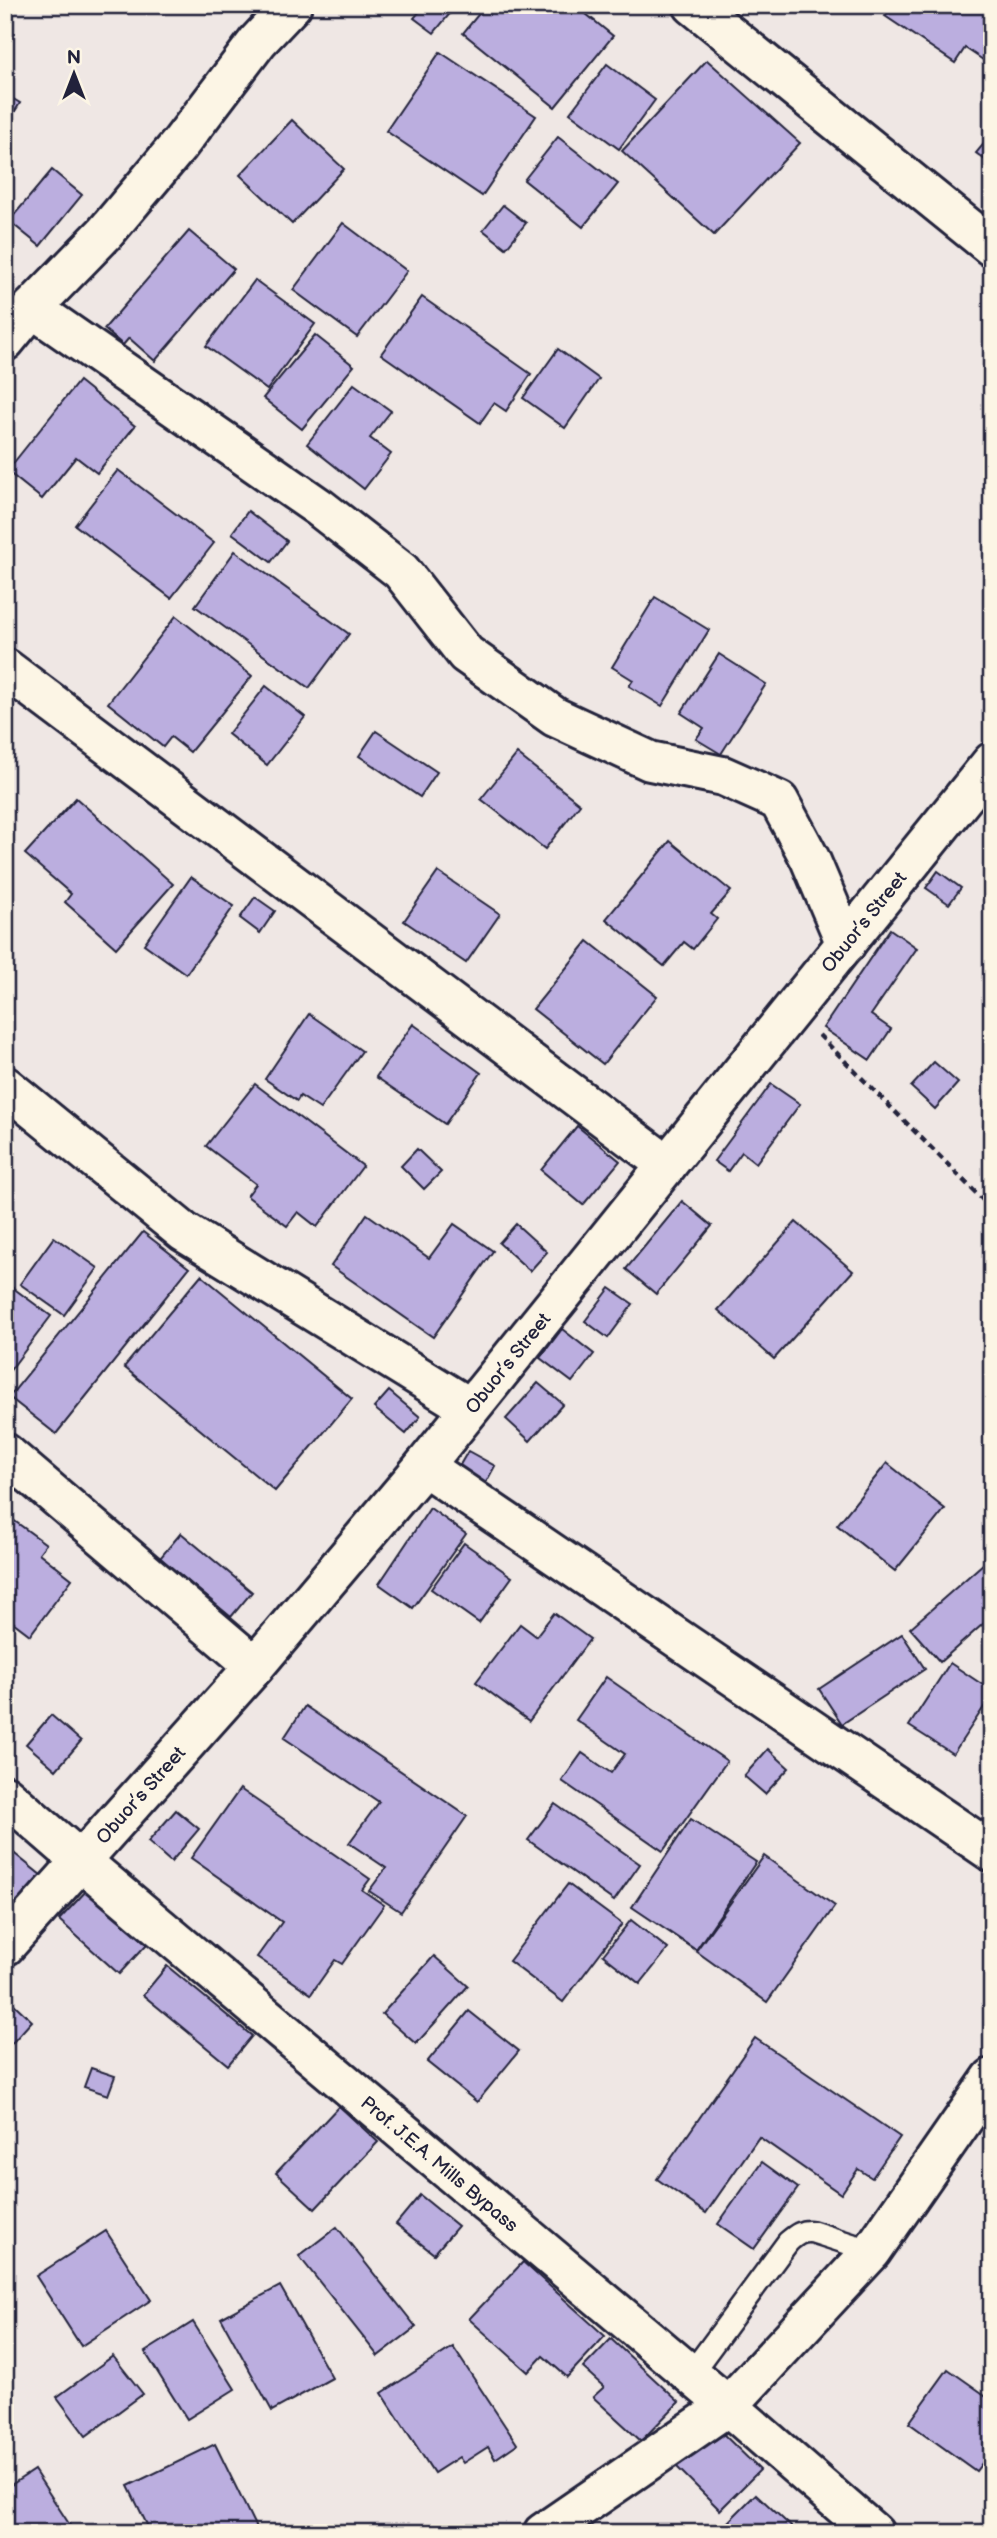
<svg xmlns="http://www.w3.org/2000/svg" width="997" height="2538" font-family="'Balsamiq Sans',sans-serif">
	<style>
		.building { fill: #bbaedf; stroke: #22223b; stroke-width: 2 }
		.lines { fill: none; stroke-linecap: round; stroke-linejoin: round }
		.lane-casing { stroke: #22223b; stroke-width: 26 }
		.street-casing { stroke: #22223b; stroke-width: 44 }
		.secondary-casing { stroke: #22223b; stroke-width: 44 }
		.path { stroke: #22223b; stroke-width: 4.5; stroke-dasharray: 7 5; stroke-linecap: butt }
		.lane { stroke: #fcf5e5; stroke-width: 21 }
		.street { stroke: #fcf5e5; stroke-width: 38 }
		.secondary { stroke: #fcf5e5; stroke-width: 38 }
		.labels { text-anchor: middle; stroke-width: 7; stroke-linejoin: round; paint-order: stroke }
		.street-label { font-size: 19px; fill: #22223b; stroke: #fcf5e5 }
	</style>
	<rect width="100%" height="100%" fill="#efe7e4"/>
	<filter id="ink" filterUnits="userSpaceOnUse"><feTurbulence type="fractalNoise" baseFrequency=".0143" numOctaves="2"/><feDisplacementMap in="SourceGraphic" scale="14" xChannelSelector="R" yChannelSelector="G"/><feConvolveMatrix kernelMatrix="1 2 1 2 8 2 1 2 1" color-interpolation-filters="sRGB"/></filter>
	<g filter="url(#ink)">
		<g class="building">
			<polygon points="425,5 457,5 434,33 414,18"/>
			<polygon points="486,5 575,5 613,36 555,107 463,33"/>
			<polygon points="893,5 992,5 992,66 965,48 955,63 885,16"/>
			<polygon points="440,52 536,116 482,196 386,131"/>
			<polygon points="707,60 800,143 714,235 622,151"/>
			<polygon points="607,64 655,100 619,149 570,113"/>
			<polygon points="5,94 20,103 5,127"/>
			<polygon points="292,120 344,169 292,224 240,175"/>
			<polygon points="992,134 992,165 976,153"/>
			<polygon points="558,137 618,184 583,227 524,180"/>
			<polygon points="52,170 82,195 40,246 9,221"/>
			<polygon points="503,205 526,223 506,248 483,230"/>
			<polygon points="343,223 407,271 357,337 293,290"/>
			<polygon points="189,231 234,269 155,361 129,338 123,345 104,329"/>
			<polygon points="255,280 315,324 267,390 206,346"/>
			<polygon points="422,297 531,374 506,411 494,403 480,423 381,354"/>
			<polygon points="315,335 354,366 302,429 263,398"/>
			<polygon points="558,349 599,379 565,428 523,398"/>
			<polygon points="79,381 135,426 97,473 76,457 42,499 7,471"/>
			<polygon points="354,384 391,411 370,438 391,454 364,489 307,444"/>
			<polygon points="118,470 214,543 171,598 75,525"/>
			<polygon points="248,511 287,541 271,562 232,533"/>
			<polygon points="235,551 349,634 309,688 195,606"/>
			<polygon points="655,597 709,630 662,706 629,686 633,680 612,667"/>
			<polygon points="176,616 252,676 190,752 171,737 163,747 108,703"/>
			<polygon points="719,654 766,684 721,754 696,739 704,728 681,713"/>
			<polygon points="266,686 305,717 267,765 228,734"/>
			<polygon points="376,731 437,772 420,797 359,756"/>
			<polygon points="517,754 580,804 545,849 481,799"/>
			<polygon points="76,798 173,884 116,948 65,902 71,894 25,854"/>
			<polygon points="670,841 731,891 711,914 717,919 693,949 684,942 664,966 606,919"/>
			<polygon points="938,871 961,888 949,904 926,888"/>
			<polygon points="438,872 500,914 466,963 404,921"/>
			<polygon points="191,877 234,906 186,974 144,944"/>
			<polygon points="255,897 275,911 260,933 240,918"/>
			<polygon points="890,929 917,948 871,1015 891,1029 870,1060 823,1028"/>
			<polygon points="588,941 657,996 603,1064 533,1009"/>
			<polygon points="309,1014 362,1051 320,1109 300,1096 297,1101 265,1079"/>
			<polygon points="413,1024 481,1073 445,1124 376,1077"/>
			<polygon points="934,1062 958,1083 935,1109 911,1087"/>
			<polygon points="255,1084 363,1166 317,1227 298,1212 287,1226 247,1196 256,1184 206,1146"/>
			<polygon points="771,1084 800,1104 756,1163 742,1152 728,1171 714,1161"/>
			<polygon points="577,1126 620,1161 583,1205 541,1170"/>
			<polygon points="417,1149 441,1172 424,1189 401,1166"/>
			<polygon points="682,1201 712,1226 656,1294 626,1269"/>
			<polygon points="367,1214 429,1258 454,1224 493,1251 433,1337 331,1266"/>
			<polygon points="796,1222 853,1271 774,1359 718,1310"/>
			<polygon points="516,1224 547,1252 530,1271 499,1243"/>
			<polygon points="143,1232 189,1268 56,1434 9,1397"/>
			<polygon points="54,1237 98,1268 64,1315 20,1284"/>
			<polygon points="201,1275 352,1399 275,1491 124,1367"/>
			<polygon points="5,1282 51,1316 5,1377"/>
			<polygon points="610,1288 633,1304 608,1338 585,1321"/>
			<polygon points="562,1329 594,1354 572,1382 540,1358"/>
			<polygon points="538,1383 563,1404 530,1441 506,1419"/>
			<polygon points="389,1391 420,1417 406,1434 374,1408"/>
			<polygon points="468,1451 495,1466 484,1486 457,1470"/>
			<polygon points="887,1463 945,1509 895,1571 837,1525"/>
			<polygon points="430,1508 466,1534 413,1608 379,1584"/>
			<polygon points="5,1514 46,1544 39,1553 72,1579 30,1635 5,1616"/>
			<polygon points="181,1533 252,1592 231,1617 160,1558"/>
			<polygon points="464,1543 512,1577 479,1623 431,1589"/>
			<polygon points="992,1556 992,1616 940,1662 910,1628"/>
			<polygon points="554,1613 590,1639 529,1721 476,1682 520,1624 536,1636"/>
			<polygon points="902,1634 925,1669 842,1724 819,1689"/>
			<polygon points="950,1663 992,1691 992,1695 953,1754 909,1726"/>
			<polygon points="606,1677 727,1761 663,1851 562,1781 582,1753 611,1773 625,1754 576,1720"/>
			<polygon points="305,1706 467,1816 401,1912 369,1891 386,1868 349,1843 379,1802 284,1738"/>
			<polygon points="51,1715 81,1741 56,1770 26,1744"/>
			<polygon points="768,1749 789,1768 765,1794 744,1776"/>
			<polygon points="240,1789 370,1879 362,1890 384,1905 342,1964 335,1960 311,1994 257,1957 282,1922 191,1858"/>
			<polygon points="555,1804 640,1864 614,1901 528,1840"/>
			<polygon points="176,1810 199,1829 171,1862 148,1842"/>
			<polygon points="691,1819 756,1862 696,1950 632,1907"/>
			<polygon points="5,1846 42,1876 5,1921"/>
			<polygon points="764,1856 835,1906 767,2002 696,1951"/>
			<polygon points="568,1884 622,1924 563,2002 509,1961"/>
			<polygon points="87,1890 147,1944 119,1974 59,1920"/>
			<polygon points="631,1920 668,1949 640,1984 603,1955"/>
			<polygon points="434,1956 468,1986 416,2044 382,2014"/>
			<polygon points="167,1966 252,2036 228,2065 143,1995"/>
			<polygon points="14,2004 32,2021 5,2051 5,2013"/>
			<polygon points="469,2011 519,2051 477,2102 427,2062"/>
			<polygon points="755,2038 900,2137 872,2178 858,2169 841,2194 759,2137 706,2213 657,2179"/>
			<polygon points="91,2068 115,2076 108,2095 84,2087"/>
			<polygon points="339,2106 378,2142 315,2209 276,2173"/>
			<polygon points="762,2162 798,2188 754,2249 718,2224"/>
			<polygon points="420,2195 458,2226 434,2254 396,2224"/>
			<polygon points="337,2227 416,2327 378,2356 299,2256"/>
			<polygon points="106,2231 151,2300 81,2346 36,2276"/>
			<polygon points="523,2262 605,2336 567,2377 543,2356 528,2372 469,2319"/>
			<polygon points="280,2286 332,2378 272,2411 221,2318"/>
			<polygon points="193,2322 235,2389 187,2419 145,2352"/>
			<polygon points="611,2339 679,2402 641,2441 593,2397 604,2387 583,2368"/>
			<polygon points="453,2347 517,2444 495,2459 488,2447 463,2463 459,2457 434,2473 382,2393"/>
			<polygon points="113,2356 143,2394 86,2436 57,2397"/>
			<polygon points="948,2369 992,2400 992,2450 976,2471 909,2423"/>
			<polygon points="715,2426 760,2470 720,2510 676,2466"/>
			<polygon points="215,2444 257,2530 251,2533 151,2533 128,2486"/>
			<polygon points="34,2470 75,2533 17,2533 5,2514 5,2489"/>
			<polygon points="756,2494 798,2533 739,2533 728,2522"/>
		</g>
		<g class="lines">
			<defs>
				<path id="lane" d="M690 2375 788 2242C796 2235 802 2230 813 2232L872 2251"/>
				<g id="street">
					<polyline points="693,5 992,247"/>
					<polyline points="32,308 320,508 401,571 466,654 555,717 650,761 723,776 779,801 810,859 846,944"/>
					<polyline points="5,341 32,308 105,233 179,145 258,41 292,5"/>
					<polyline points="5,668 667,1165"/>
					<polyline points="5,1086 184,1232 470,1408"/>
					<polyline points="5,1453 255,1666"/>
					<polyline points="424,1466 992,1852"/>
					<path id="s1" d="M5 1946 255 1666 424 1466 992 762"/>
					<polyline points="543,2533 728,2406 872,2251 992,2078"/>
				</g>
				<g id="secondary">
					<path id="s2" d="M5 1795 81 1861 728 2406 874 2533"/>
				</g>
			</defs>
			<use href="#lane" class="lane-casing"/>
			<use href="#street" class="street-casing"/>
			<use href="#secondary" class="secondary-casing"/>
			<polyline class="path" points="819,1035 992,1209"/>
			<use href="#lane" class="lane"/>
			<use href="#street" class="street"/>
			<use href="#secondary" class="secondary"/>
		</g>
	</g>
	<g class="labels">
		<g class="street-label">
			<text dy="7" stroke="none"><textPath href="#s1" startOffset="1337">Obuor’s Street</textPath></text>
			<text dy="7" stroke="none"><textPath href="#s1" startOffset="770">Obuor’s Street</textPath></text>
			<text dy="7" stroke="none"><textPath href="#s1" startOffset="203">Obuor’s Street</textPath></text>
			<text dy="7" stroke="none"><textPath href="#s2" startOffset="570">Prof. J.E.A. Mills Bypass</textPath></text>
		</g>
	</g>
	<rect width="997" height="2538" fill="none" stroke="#fcf5e5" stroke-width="28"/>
	<rect x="14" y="14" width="969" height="2510" fill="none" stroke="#22223b" stroke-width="2.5" filter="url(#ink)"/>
	<g transform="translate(74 74)" stroke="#fcf5e5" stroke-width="5" paint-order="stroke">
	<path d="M0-5L12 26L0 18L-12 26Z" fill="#22223b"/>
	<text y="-10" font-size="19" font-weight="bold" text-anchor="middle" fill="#22223b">N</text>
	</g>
</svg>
